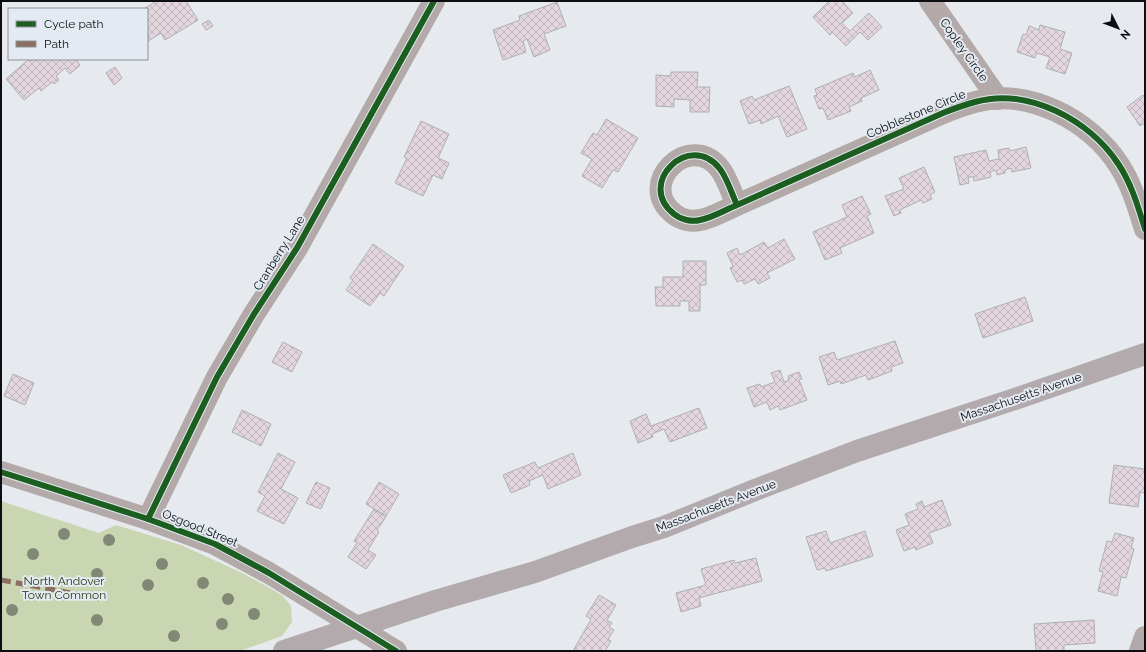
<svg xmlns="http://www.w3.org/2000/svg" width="1146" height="652" font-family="Raleway,sans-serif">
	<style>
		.green { fill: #c9d6b1 }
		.building { fill: url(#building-cross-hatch); stroke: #aeafb1 }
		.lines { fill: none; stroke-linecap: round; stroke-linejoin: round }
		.minor { stroke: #b3a9a9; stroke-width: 22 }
		.major { stroke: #b3aaad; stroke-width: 22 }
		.quiet { stroke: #8d6e63; stroke-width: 5; stroke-dasharray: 10 5; stroke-linecap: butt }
		.cycleway-casing { stroke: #e3eaf1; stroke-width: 8 }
		.cycleway { stroke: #1b5e20; stroke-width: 6 }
		.tree { fill: #818976 }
		.labels { text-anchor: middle; stroke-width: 4; stroke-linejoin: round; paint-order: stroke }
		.street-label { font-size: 12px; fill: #0c0e11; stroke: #e3eaf1 }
		.park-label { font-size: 12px; fill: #2f3913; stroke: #e3eaf1 }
	</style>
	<defs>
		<pattern id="building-cross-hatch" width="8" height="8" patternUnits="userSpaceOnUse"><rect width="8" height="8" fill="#e3d6de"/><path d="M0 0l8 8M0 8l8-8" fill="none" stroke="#c2b6bd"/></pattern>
	</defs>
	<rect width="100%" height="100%" fill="#e6eaee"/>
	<polygon class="green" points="1,501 99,533 116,525 181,545 242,573 268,587 283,596 291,606 292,622 282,636 240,651 1,651"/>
	<g class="building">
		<polygon points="156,1 186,1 198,20 165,40 161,33 148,41 147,9 144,9"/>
		<polygon points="829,1 842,1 853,13 842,23 850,31 869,13 882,27 868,40 860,32 846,46 832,32 830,35 813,17"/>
		<polygon points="557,2 566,26 544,34 550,50 534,57 527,39 523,41 526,52 503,60 493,30 520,20 519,16"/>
		<polygon points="209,20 213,26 206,30 202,24"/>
		<polygon points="1040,25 1065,32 1060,49 1072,53 1065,74 1046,68 1050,57 1037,53 1035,58 1017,52 1023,34 1026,35 1029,26 1039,30"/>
		<polygon points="29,59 31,61 34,59 79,59 77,61 80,65 70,74 65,68 56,76 59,80 54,84 52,82 41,91 39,88 24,100 6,79"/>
		<polygon points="115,67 122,78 114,85 106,73"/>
		<polygon points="870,70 879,90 861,98 862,101 849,107 851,111 828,120 823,108 819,109 814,96 817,95 815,89 853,73 855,77"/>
		<polygon points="671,72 698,72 697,87 710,87 709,112 690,112 690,100 674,99 674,107 656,106 656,75 671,76"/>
		<polygon points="789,86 807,129 787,137 778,116 761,124 760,120 749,124 740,101 752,96 754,100"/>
		<polygon points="1143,95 1145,97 1145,123 1140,126 1127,107"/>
		<polygon points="606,119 638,138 618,172 613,170 602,188 582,176 592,159 581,153 593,133 597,135"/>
		<polygon points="421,121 449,134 438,158 449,163 442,179 433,175 423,196 395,183 407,158 404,157"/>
		<polygon points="1026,147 1031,168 1012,172 1011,168 1005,170 1005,173 997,175 996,170 990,172 991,177 974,181 973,176 968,178 969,183 960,185 954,157 986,150 989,161 999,159 998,150 1009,148 1010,151"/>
		<polygon points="924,167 935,192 930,195 932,199 923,203 921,200 900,210 901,213 894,216 885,196 904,189 899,178"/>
		<polygon points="862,196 871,214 867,216 874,233 840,248 842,253 825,260 813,232 847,217 842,205"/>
		<polygon points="784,239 795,259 767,273 770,278 758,284 755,279 744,284 742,280 737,282 730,268 733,266 727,253 737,248 740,255 764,242 768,248"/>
		<polygon points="373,244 404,266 384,296 380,293 370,306 346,290 353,280 350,278"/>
		<polygon points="683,261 706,261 706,285 700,285 700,311 689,311 689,301 680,301 680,306 656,306 655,287 663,287 663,277 683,277"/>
		<polygon points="1025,297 1033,321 983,338 975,314"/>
		<polygon points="895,341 903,363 891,367 892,371 868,380 866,375 841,384 840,381 828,385 819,357 834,352 837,360"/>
		<polygon points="283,342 302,352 292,372 272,362"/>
		<polygon points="780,370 784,382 789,380 788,376 799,372 802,379 799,380 807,400 780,410 778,406 770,410 767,402 754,407 747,388 760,384 761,387 775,382 771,373"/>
		<polygon points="13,374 34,383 25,405 4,396"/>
		<polygon points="699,408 707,428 670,442 664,429 652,434 653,437 638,443 630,421 646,414 651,426"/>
		<polygon points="242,410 271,424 261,446 232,432"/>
		<polygon points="278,453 295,462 281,489 298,498 284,524 257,511 265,496 258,492"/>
		<polygon points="573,453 581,475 548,489 543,475 529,481 530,485 511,493 503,475 535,462 538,468"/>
		<polygon points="1114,465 1145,469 1145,493 1140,492 1138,507 1109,503"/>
		<polygon points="316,482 330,488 321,509 306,503"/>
		<polygon points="379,482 399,494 386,516 366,504"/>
		<polygon points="942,500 951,525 929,533 933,543 916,550 915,547 904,551 896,530 909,525 905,514 918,509 916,504 922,501 924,507"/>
		<polygon points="374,509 386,517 377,530 379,532 368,550 376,555 366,569 348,557 357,543 354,541"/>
		<polygon points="826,531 830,543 865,531 873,556 826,571 825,568 817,570 806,537"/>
		<polygon points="1115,533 1134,538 1131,548 1134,549 1126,578 1121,577 1117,596 1098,591 1103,572 1099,571 1107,541 1112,542"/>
		<polygon points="756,558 762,581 699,598 701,606 681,612 676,593 706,585 701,569 734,560 735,563"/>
		<polygon points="599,595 616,605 607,620 612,623 609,627 614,630 608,639 611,641 605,651 573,651 591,619 586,616"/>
		<polygon points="1094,620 1095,643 1064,645 1064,651 1036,651 1034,624"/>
	</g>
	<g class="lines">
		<g class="minor">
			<polyline points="930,1 998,99"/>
			<path d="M737 205C732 194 727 178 720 169 690 130 635 184 674 214 681 220 692 222 700 220 712 218 725 210 737 205L943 113C953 109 964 105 975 102 1028 87 1090 120 1119 165 1132 185 1138 207 1145 229"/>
			<polyline points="1,472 148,519 215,544 269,573 396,651"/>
			<polyline points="148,519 217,377 254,314 297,248 434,1"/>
			<polyline points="1140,651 1145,637"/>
		</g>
		<polyline class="major" points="284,651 435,601 535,572 632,537 664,527 755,490 857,451 1015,399 1145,354"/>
		<polyline class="quiet" points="1,580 104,599"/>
		<defs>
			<g id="cycleway">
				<path d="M737 205C732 194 727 178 720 169 690 130 635 184 674 214 681 220 692 222 700 220 712 218 725 210 737 205L943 113C953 109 964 105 975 102 1028 87 1090 120 1119 165 1132 185 1138 207 1145 229"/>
				<polyline points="1,472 148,519 215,544 269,573 396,651"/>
				<polyline points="148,519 217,377 254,314 297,248 434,1"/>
			</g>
		</defs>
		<use href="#cycleway" class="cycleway-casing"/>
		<use href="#cycleway" class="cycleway"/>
	</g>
	<g class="tree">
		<circle cx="64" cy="534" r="6"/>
		<circle cx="109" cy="540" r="6"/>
		<circle cx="33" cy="554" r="6"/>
		<circle cx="162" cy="564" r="6"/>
		<circle cx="97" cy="574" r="6"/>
		<circle cx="203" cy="583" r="6"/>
		<circle cx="148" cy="585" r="6"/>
		<circle cx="228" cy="599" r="6"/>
		<circle cx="12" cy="610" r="6"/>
		<circle cx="254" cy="614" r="6"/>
		<circle cx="97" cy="620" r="6"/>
		<circle cx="222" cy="624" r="6"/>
		<circle cx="174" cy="636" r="6"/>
	</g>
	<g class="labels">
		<g class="street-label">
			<text transform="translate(964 50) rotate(55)" y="4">Copley Circle</text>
			<text transform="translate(916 114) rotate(-23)" y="4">Cobblestone Circle</text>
			<text transform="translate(279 253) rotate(-58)" y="4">Cranberry Lane</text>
			<text transform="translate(1021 397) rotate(-19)" y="4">Massachusetts Avenue</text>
			<text transform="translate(716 506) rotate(-21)" y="4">Massachusetts Avenue</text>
			<text transform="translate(200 528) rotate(22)" y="4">Osgood Street</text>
		</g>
		<g class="park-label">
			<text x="64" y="585">North Andover<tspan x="64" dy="14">Town Common</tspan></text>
		</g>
	</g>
	<rect width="1146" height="652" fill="none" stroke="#0c0e11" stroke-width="4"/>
	<rect x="8" y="8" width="140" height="52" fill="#e3eaf1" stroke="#8d9297"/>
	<rect x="16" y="21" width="20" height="6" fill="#1b5e20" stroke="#8d9297"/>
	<text x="44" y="28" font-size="12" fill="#0c0e11">Cycle path</text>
	<rect x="16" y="41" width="20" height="6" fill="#8d6e63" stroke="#8d9297"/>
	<text x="44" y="48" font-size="12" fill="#0c0e11">Path</text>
	<g transform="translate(1118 28) rotate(132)" stroke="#e3eaf1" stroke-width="3" paint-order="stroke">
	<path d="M0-3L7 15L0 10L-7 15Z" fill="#0c0e11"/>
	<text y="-6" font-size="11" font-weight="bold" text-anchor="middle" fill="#0c0e11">N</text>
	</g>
</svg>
